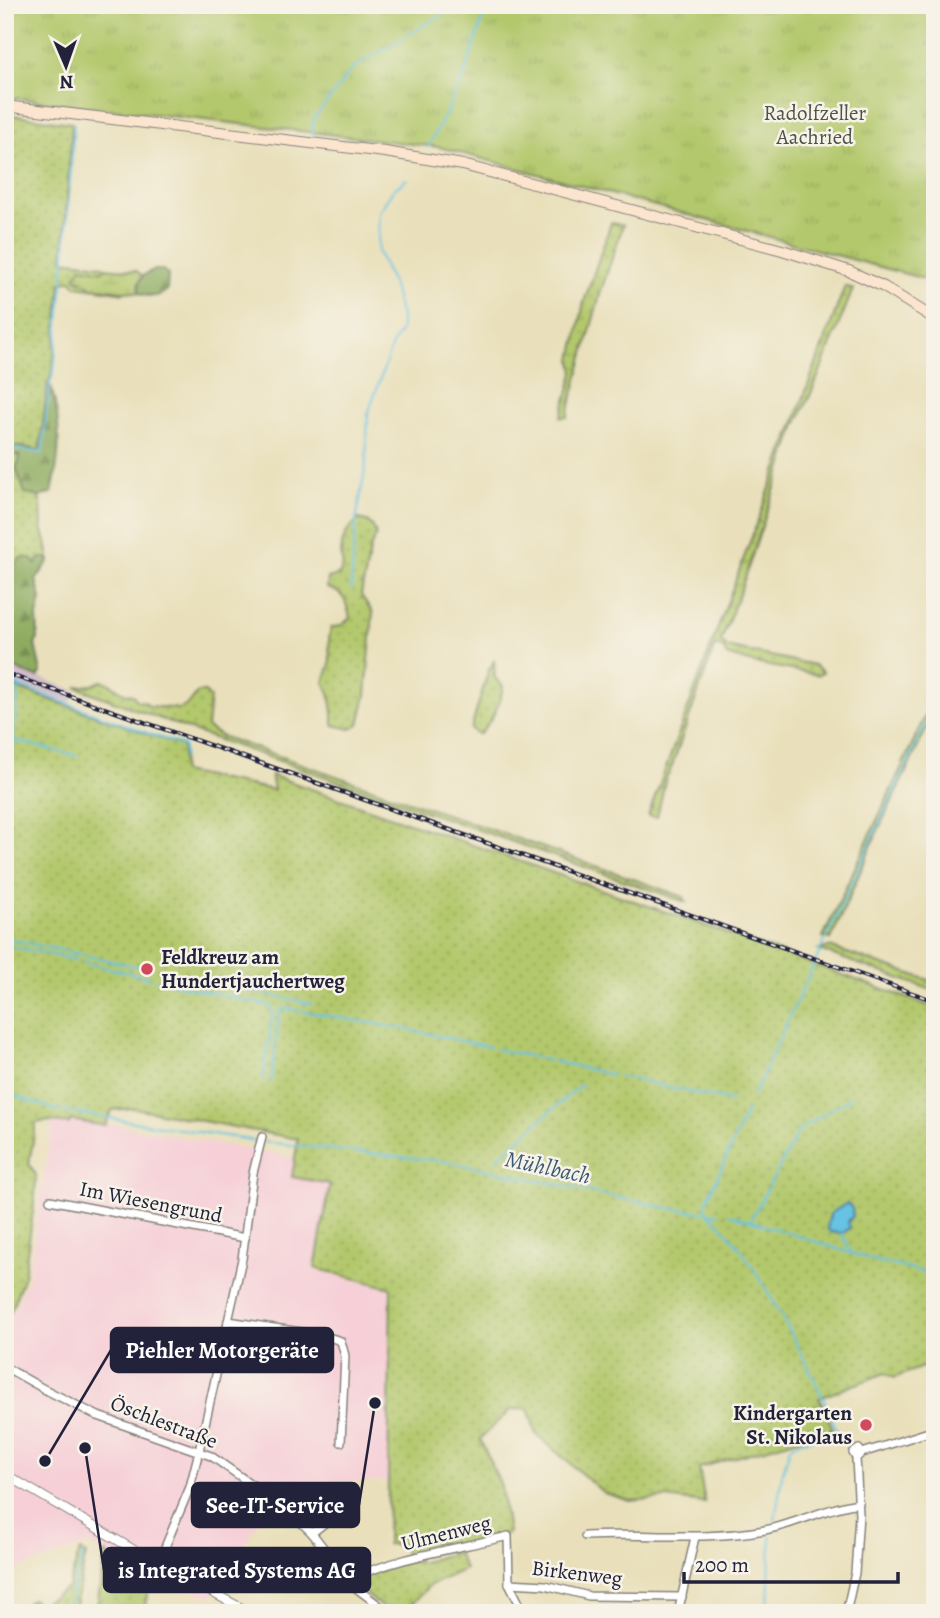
<svg xmlns="http://www.w3.org/2000/svg" width="940" height="1618" font-family="Alegreya,serif">
	<style>
		.built { fill: #f6cfd7 }
		.railway { fill: #d1bdc9 }
		.grass { fill: url(#grass-dots); stroke: #6a7554; stroke-width: 2 }
		.forest { fill: url(#forest-firs); stroke: #58674e; stroke-width: 2 }
		.wetland { fill: url(#wetland-marsh); stroke: #6a7554; stroke-width: 2 }
		.park { fill: url(#park-tufts); stroke: #6a7554; stroke-width: 2 }
		.water { fill: #66c3e4; stroke: #447290; stroke-width: 2 }
		.lines { fill: none; stroke-linecap: round; stroke-linejoin: round }
		.stream { stroke: #66c3e4; stroke-width: 2 }
		.minor-casing { stroke: #86817b; stroke-width: 10 }
		.tertiary-casing { stroke: #86817b; stroke-width: 10 }
		.secondary-casing { stroke: #86817b; stroke-width: 12 }
		.minor { stroke: #fff; stroke-width: 7 }
		.tertiary { stroke: #fff; stroke-width: 8 }
		.secondary { stroke: #fce5cf; stroke-width: 10 }
		.rail-casing { stroke: #22223b; stroke-width: 4.5 }
		.rail { stroke: #f7f3e8; stroke-width: 2; stroke-dasharray: 5; stroke-linecap: butt }
		.poi-dot { fill: #d1495b; stroke: #f7f3e8; stroke-width: 2.5 }
		.labels { text-anchor: middle; stroke-width: 5; stroke-linejoin: round; paint-order: stroke }
		.park-label { font-size: 21px; fill: #4e544a; stroke: #f7f3e8 }
		.poi-label { font-size: 21px; font-weight: bold; fill: #22223b; stroke: #f7f3e8; text-anchor: start }
		.street-label { font-size: 21px; fill: #22223b; stroke: #f7f3e8 }
		.water-label { font-size: 23px; font-style: italic; fill: #3a5a76; stroke: #f7f3e8 }
		.leader { fill: none; stroke: #22223b; stroke-width: 2.5 }
		.callout-dot { fill: #22223b; stroke: #f7f3e8; stroke-width: 2.5 }
		.callout { fill: #22223b; stroke: #22223b; stroke-width: 2.5 }
		.callout-label { font-size: 23px; text-anchor: middle; font-weight: bold; fill: #fff }
	</style>
	<defs>
		<pattern id="grass-dots" width="8" height="8" patternUnits="userSpaceOnUse" patternTransform="scale(1.75)"><rect width="8" height="8" fill="#b3c86c"/><path d="M2 2h.1M6 6h.1" fill="none" stroke="#9aac5e" stroke-width="1.8" stroke-linecap="round"/></pattern>
		<pattern id="forest-firs" width="22" height="20" patternUnits="userSpaceOnUse" patternTransform="scale(1.75)"><rect width="22" height="20" fill="#8eac60"/><path d="M5 1l3.5 6h-7zM16 11l3.5 6h-7z" fill="#748c50"/></pattern>
		<pattern id="wetland-marsh" width="20" height="14" patternUnits="userSpaceOnUse" patternTransform="scale(1.75)"><rect width="20" height="14" fill="#b3c86c"/><path d="M1 5h8M5 5V1M11 12h8M15 12V8" fill="none" stroke="#9aac5e"/></pattern>
		<pattern id="park-tufts" width="24" height="20" patternUnits="userSpaceOnUse" patternTransform="scale(1.75)"><rect width="24" height="20" fill="#b3c86c"/><path d="M3 7l-1-3M5 7V3M7 7l1-3M15 17l-1-3M17 17v-4M19 17l1-3" fill="none" stroke="#9aac5e"/></pattern>
	</defs>
	<rect width="100%" height="100%" fill="#f7f3e8"/>
	<filter id="ink" filterUnits="userSpaceOnUse"><feTurbulence type="fractalNoise" baseFrequency=".0143" numOctaves="2"/><feDisplacementMap in="SourceGraphic" scale="14" xChannelSelector="R" yChannelSelector="G"/><feConvolveMatrix kernelMatrix="1 2 1 2 8 2 1 2 1" color-interpolation-filters="sRGB"/></filter>
	<filter id="wash" filterUnits="userSpaceOnUse"><feTurbulence type="fractalNoise" baseFrequency=".00686" numOctaves="4" result="noise"/><feDisplacementMap in="SourceGraphic" scale="28" xChannelSelector="R" yChannelSelector="G"/><feGaussianBlur stdDeviation="1.57" result="paint"/><feColorMatrix in="noise" values="0 0 0 0 0 0 0 0 0 0 0 0 0 0 0 0 0 1.4 0 .05"/><feComposite in="paint" operator="in"/></filter>
	<g filter="url(#wash)">
		<rect width="100%" height="100%" fill="#e9e0bb"/>
		<polygon class="built" points="54,1114 294,1157 292,1177 330,1184 313,1270 389,1289 388,1481 284,1482 211,1597 159,1579 140,1583 122,1563 89,1544 5,1573 5,1323 14,1311 28,1277"/>
		<polygon class="railway" points="5,665 75,690 71,703 5,680"/>
		<g class="grass">
			<path d="M5 114 72 123 63 260 101 265 106 268 104 271H81L76 279C92 288 114 285 125 293L76 286 71 280 61 283 53 370 48 385 40 450 5 445Z"/>
			<polygon points="611,223 623,225 600,294 567,417 561,417 574,373 572,360 584,302"/>
			<polygon points="845,286 853,289 813,389 796,425 742,586 721,641 726,647 814,665 823,672 819,675 753,663 726,655 724,649 715,645 669,774 666,777 657,817 648,816"/>
			<path d="M5 455H19L25 493 39 497C43 507 41 515 42 526 44 539 49 548 49 561L46 558 35 564 9 572 10 587 5 590Z"/>
			<path d="M359 519C370 522 375 525 376 537L371 546 361 595 373 613 366 695 359 724 350 729 333 725C334 709 332 696 324 682L330 664 329 637 331 628 342 625 350 618C346 601 345 593 327 588L328 578 339 575 343 566C338 547 343 532 359 519Z"/>
			<path d="M494 661 495 678 503 686C501 703 491 722 479 735L471 729 488 672Z"/>
			<path d="M101 681C114 681 116 694 133 695L137 701 145 702 149 706 180 709 190 703 198 692H205L210 697 207 727 221 736 625 876 684 897 686 902 196 732 76 687 93 685Z"/>
			<polygon points="5,684 183,746 182,772 274,790 271,775 712,928 935,1008 935,1362 894,1378 885,1373 819,1398 833,1429 699,1468 705,1503 666,1498 630,1501 604,1493 536,1434 528,1408 510,1410 480,1439 501,1486 508,1533 406,1558 403,1545 387,1544 391,1288 315,1268 330,1184 292,1177 298,1139 134,1108 112,1110 105,1126 70,1120 69,1124 46,1121 36,1123 29,1164 36,1175 35,1197 24,1276 11,1311 5,1319"/>
			<polygon points="935,695 935,711 878,830 831,939 823,937"/>
			<polygon points="829,947 935,982 935,991 819,950"/>
			<polygon points="80,1551 86,1554 74,1610 71,1613 13,1613 32,1599 38,1606 68,1588"/>
			<polygon points="457,1552 465,1569 430,1585 403,1613 389,1613 348,1580 401,1562 423,1562"/>
			<polygon points="105,1553 122,1563 140,1583 149,1583 144,1613 96,1613"/>
		</g>
		<g class="forest">
			<path d="M155 270H163L168 275 167 290C159 298 148 297 139 293 138 280 142 273 155 270Z"/>
			<path d="M48 384 51 387C62 423 60 456 52 493L39 497 25 493 16 468 20 459 19 455H5V445L40 450Z"/>
			<path d="M21 558H30L35 564 41 558H46L49 561 36 580 41 599 37 616 38 639 35 644 41 673 38 677 21 671 5 660V645L13 634 11 625 13 620 5 614V590L10 587C9 573 9 567 21 558Z"/>
		</g>
		<polygon class="wetland" points="81,267 103,271 106,268 137,271 142,276 138,285 139,293 92,287 75,277"/>
		<polygon class="park" points="5,5 935,5 935,282 439,147 5,97"/>
		<path class="water" d="M847 1203 852 1208 853 1216 848 1222 850 1227C846 1234 838 1234 830 1232L827 1228 830 1214Z"/>
		<g class="lines">
			<g class="stream">
				<polyline points="313,136 313,120 353,68 458,5"/>
				<path d="M428 147C452 104 476 54 485 5"/>
				<polyline points="5,448 42,453 49,387 54,370 63,284 74,124"/>
				<polyline points="351,588 356,521 366,464 368,414 392,345 401,330 401,317 392,283 378,252 379,212 393,190 407,179"/>
				<polyline points="5,681 184,746 184,757"/>
				<polyline points="13,740 77,756"/>
				<polyline points="5,825 19,687"/>
				<polyline points="5,938 145,968"/>
				<polyline points="10,946 76,960"/>
				<polyline points="83,962 151,978"/>
				<polyline points="160,972 312,1004"/>
				<polyline points="156,980 271,1006 273,1010 263,1080"/>
				<polyline points="496,1049 549,1060"/>
				<polyline points="553,1061 613,1075"/>
				<polyline points="620,1076 731,1101"/>
				<polyline points="271,1082 279,1015 283,1008 406,1029 490,1047"/>
				<polyline points="5,1093 57,1110 258,1141"/>
				<polyline points="753,1096 935,703"/>
				<polyline points="264,1142 451,1162 667,1208 719,1214"/>
				<polyline points="496,1159 582,1084"/>
				<polyline points="707,1211 706,1203 747,1110"/>
				<path d="M708 1213C737 1238 755 1270 774 1303 798 1345 820 1388 838 1433L800 1442 790 1447 782 1475 775 1520"/>
				<polyline points="729,1214 873,1260 935,1275"/>
				<polyline points="750,1221 800,1129 853,1096"/>
				<polyline points="842,1233 850,1251"/>
				<polyline points="61,1613 68,1606 83,1554"/>
				<polyline points="763,1613 768,1605 771,1536"/>
			</g>
		</g>
	</g>
	<g filter="url(#ink)">
		<g class="lines">
			<defs>
				<g id="minor">
					<polyline points="50,1200 245,1238"/>
					<polyline points="228,1321 322,1335 341,1341 345,1356 341,1442"/>
					<polyline points="5,1367 44,1389 98,1416 211,1456 288,1510 312,1533 352,1585 389,1613"/>
					<polyline points="862,1453 935,1430"/>
					<polyline points="312,1533 336,1514 346,1515 351,1523"/>
					<path d="M585 1536C646 1533 705 1541 765 1530 797 1524 827 1507 859 1503"/>
					<polyline points="158,1564 190,1487 199,1451 242,1259 253,1173 262,1137"/>
					<path d="M348 1580C397 1557 455 1549 508 1536L509 1583 524 1613"/>
					<polyline points="509,1583 545,1585 589,1596 682,1597"/>
					<polyline points="678,1613 695,1537"/>
					<polyline points="846,1613 855,1573 859,1515 856,1458 853,1453 859,1449 862,1453 856,1458"/>
				</g>
				<polyline id="tertiary" points="5,1474 158,1564 251,1613"/>
				<polyline id="secondary" points="5,106 385,152 463,165 782,250 849,271 884,287 935,319"/>
			</defs>
			<use href="#minor" class="minor-casing"/>
			<use href="#tertiary" class="tertiary-casing"/>
			<use href="#secondary" class="secondary-casing"/>
			<use href="#minor" class="minor"/>
			<use href="#tertiary" class="tertiary"/>
			<use href="#secondary" class="secondary"/>
			<defs>
				<polyline id="rail" points="5,673 935,1001"/>
			</defs>
			<use href="#rail" class="rail-casing"/>
			<use href="#rail" class="rail"/>
		</g>
	</g>
	<g class="poi-dot">
		<circle cx="147" cy="969" r="7"/>
		<circle cx="866" cy="1425" r="7"/>
	</g>
	<g class="labels">
		<g class="park-label">
			<text x="815" y="120">Radolfzeller<tspan x="815" dy="24">Aachried</tspan></text>
		</g>
		<g class="poi-label">
			<text x="161" y="964">Feldkreuz am<tspan x="161" dy="24">Hundertjauchertweg</tspan></text>
			<text x="852" y="1420" text-anchor="end">Kindergarten<tspan x="852" dy="24">St. Nikolaus</tspan></text>
		</g>
		<g class="street-label">
			<text transform="translate(151 1202) rotate(11)" y="7">Im Wiesengrund</text>
			<text transform="translate(164 1422) rotate(21)" y="7">Öschlestraße</text>
			<text transform="translate(446 1533) rotate(-14)" y="7">Ulmenweg</text>
			<text transform="translate(577 1573) rotate(7)" y="7">Birkenweg</text>
		</g>
		<g class="water-label">
			<text transform="translate(548 1167) rotate(12)" y="8">Mühlbach</text>
		</g>
	</g>
	<path class="leader" d="M45 1461L111 1350M375 1403L359 1505M85 1448L104 1570"/>
	<g class="callout-dot">
		<circle cx="45" cy="1461" r="7"/>
		<circle cx="375" cy="1403" r="7"/>
		<circle cx="85" cy="1448" r="7"/>
	</g>
	<g class="callout">
		<rect x="111" y="1328" width="222" height="44" rx="7"/>
		<rect x="192" y="1483" width="167" height="44" rx="7"/>
		<rect x="104" y="1548" width="266" height="44" rx="7"/>
	</g>
	<g class="callout-label">
		<text x="222" y="1358">Piehler Motorgeräte</text>
		<text x="275" y="1513">See-IT-Service</text>
		<text x="237" y="1578">is Integrated Systems AG</text>
	</g>
	<rect width="940" height="1618" fill="none" stroke="#f7f3e8" stroke-width="28"/>
	<g transform="translate(66 66) rotate(178)" stroke="#f7f3e8" stroke-width="5" paint-order="stroke">
	<path d="M0-5L12 26L0 18L-12 26Z" fill="#22223b"/>
	<text y="-10" font-size="19" font-weight="bold" text-anchor="middle" fill="#22223b">N</text>
	</g>
	<path d="M684 1572v10h214v-10" fill="none" stroke="#22223b" stroke-width="3.5"/>
	<text x="695" y="1572" font-size="21" fill="#22223b" stroke="#f7f3e8" stroke-width="5" paint-order="stroke">200 m</text>
</svg>
